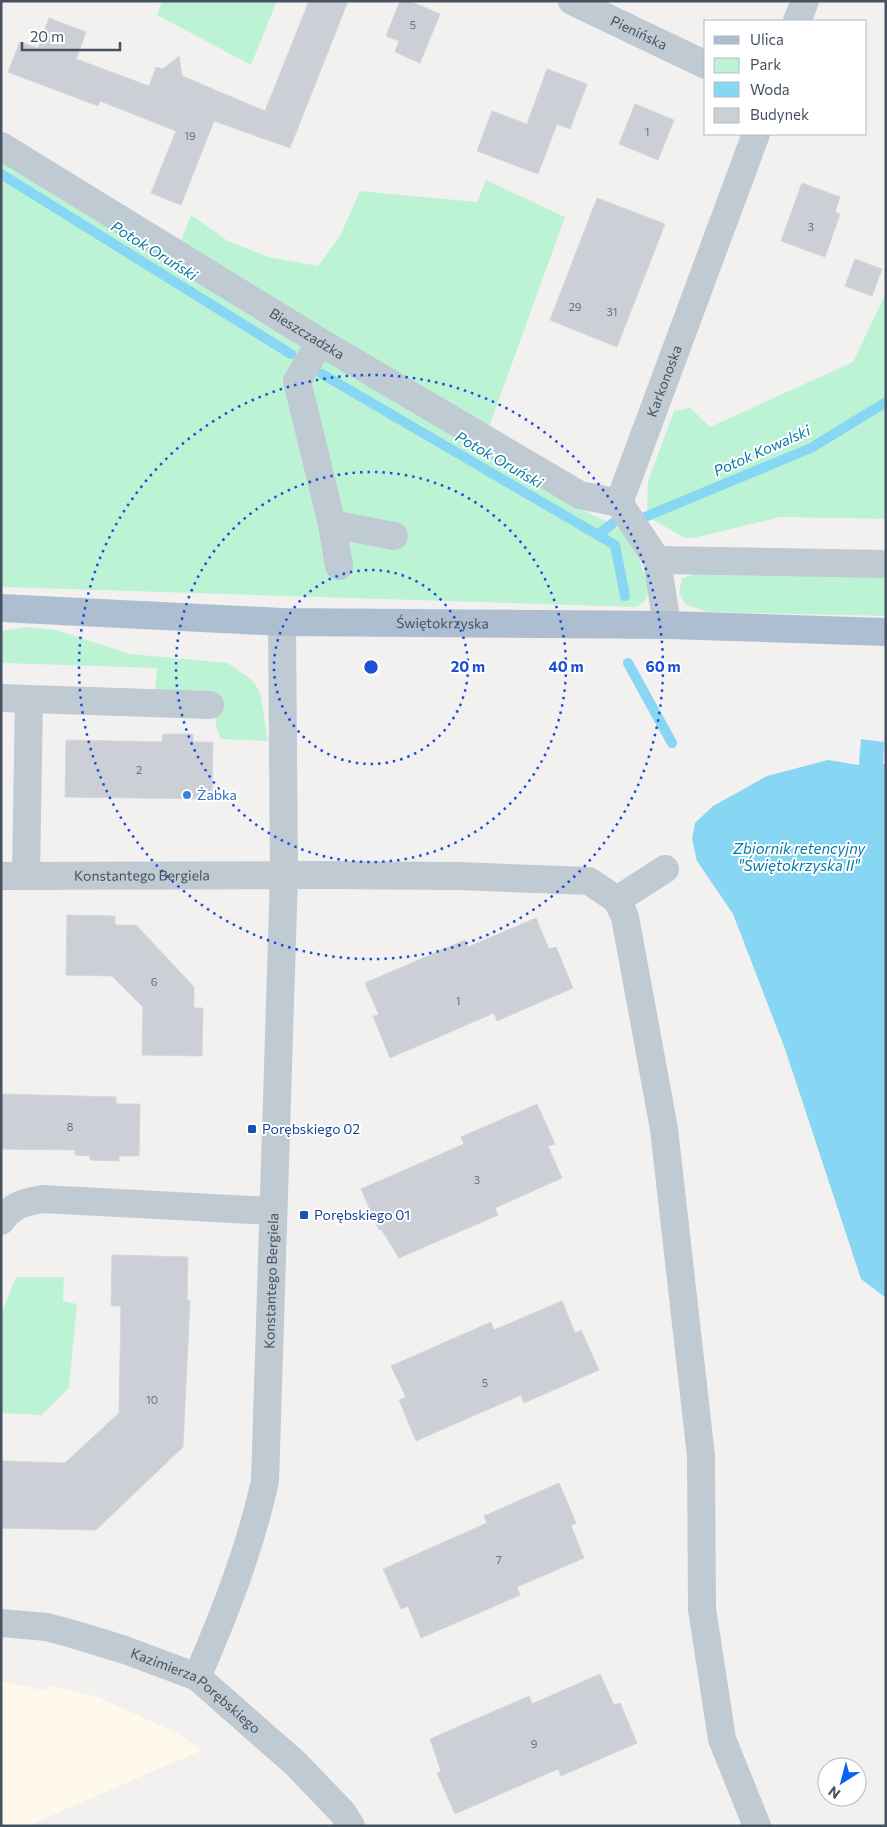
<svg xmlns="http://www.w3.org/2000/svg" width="887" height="1827" font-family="Commissioner,sans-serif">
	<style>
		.commercial { fill: #fef9ea }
		.green { fill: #bdf3d5 }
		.water { fill: #87d6f3 }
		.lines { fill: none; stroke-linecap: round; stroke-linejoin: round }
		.stream { stroke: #87d6f3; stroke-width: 10 }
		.building { fill: #cccfd6; stroke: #d4d6dc }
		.minor { stroke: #c0cad3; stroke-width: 28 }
		.major { stroke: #aebed1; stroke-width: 28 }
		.ring { fill: none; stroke: #1d4ed8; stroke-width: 2.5; stroke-dasharray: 2.5 5 }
		.shop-dot { fill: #3f7fe0; stroke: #fff; stroke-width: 2 }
		.transit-dot { fill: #1a4fb4; stroke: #fff; stroke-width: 2 }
		.labels { text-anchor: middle; stroke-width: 4; stroke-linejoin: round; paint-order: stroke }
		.number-label { font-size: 11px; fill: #68717e }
		.street-label { font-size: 14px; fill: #475260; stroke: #fff }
		.shop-label { font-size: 14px; fill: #366cbe; stroke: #fff; text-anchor: start }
		.transit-label { font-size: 14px; fill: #164399; stroke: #fff; text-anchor: start }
		.water-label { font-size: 15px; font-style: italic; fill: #037aa7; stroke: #fff }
		.centre { fill: #1d4ed8; stroke: #fff; stroke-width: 2.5 }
		.ring-label { font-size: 15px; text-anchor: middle; font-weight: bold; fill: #1d4ed8; stroke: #fff; stroke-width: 4; stroke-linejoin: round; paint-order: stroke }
	</style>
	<rect width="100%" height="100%" fill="#f3f1f0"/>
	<polygon class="commercial" points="1,1681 46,1691 48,1686 95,1696 173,1731 202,1750 27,1826 1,1826"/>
	<g class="green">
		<polygon points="162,1 277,1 251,65 157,15"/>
		<path d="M1 160 300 345V350L283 384 306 397 320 363 326 360 592 515C605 519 615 525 625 534 635 544 648 579 648 593 647 600 642 604 636 607L1 587Z"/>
		<polygon points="486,180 565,217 489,427 179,246 191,215 228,241 268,257 318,266 340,236 360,191 477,202"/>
		<polygon points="886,293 886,519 781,517 693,538 685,538 653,520 647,509 648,481 674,411 690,408 710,427 853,362"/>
		<polygon points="707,570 886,574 886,616 708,612 685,604 679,593 682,578"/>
		<polygon points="27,627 56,630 130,654 228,663 252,680 260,692 268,741 221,739 216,727 217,695 155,690 157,668 1,663 1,631"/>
		<polygon points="16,1277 64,1277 63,1301 77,1304 69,1388 42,1415 1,1413 1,1314"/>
	</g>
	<polygon class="water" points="861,739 884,742 883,764 886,764 886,1298 861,1279 785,1049 733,914 697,861 692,839 695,823 713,806 767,776 828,760 859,765"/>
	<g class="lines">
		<g class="stream">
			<polyline points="1,174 291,354"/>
			<polyline points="322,374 615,545 625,596"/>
			<polyline points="645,517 811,448 886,402"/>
			<polyline points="598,535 613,523"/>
			<polyline points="628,663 672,743"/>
		</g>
	</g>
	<g class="building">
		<polygon points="309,1 348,1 290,148 214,121 181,205 151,193 176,131 100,101 98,106 8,72 20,42 38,48 49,18 86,32 76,59 149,86 156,67 163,69 179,56 182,76 265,111"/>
		<polygon points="400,1 409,1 440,14 420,63 395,52 399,41 386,36"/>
		<polygon points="547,69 587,84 570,129 557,124 538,174 477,151 492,111 527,124"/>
		<polygon points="635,104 674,120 658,160 619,144"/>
		<polygon points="802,183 840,197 835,212 840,214 825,257 781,241"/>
		<polygon points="597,198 665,224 617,347 550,320"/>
		<polygon points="855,259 882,269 872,296 845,286"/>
		<polygon points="163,734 193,734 193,742 213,742 212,799 65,797 66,740 162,742"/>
		<polygon points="67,915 115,916 115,925 136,925 194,987 194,1008 203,1008 202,1056 142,1055 143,1007 112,976 66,975"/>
		<polygon points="536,918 549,949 556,947 573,988 497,1021 494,1013 390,1058 373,1016 379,1015 365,983 465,940 468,947"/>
		<polygon points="1,1094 116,1097 116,1104 140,1104 139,1156 119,1156 119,1161 90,1160 90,1156 75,1155 75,1150 1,1149"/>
		<polygon points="537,1104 555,1144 548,1146 562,1178 495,1208 498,1215 399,1258 381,1229 379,1230 361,1189 464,1144 461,1137"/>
		<polygon points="112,1255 188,1257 187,1301 190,1300 183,1447 96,1530 1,1528 1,1461 65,1463 119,1413 121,1306 111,1306"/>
		<polygon points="562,1301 575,1333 581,1330 599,1370 524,1403 521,1395 416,1441 399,1400 406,1397 391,1366 491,1322 494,1330"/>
		<polygon points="559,1483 576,1523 571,1526 584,1558 517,1587 520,1595 421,1638 408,1606 401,1609 383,1569 487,1523 484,1516"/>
		<polygon points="600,1674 614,1705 620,1703 637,1743 561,1776 558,1769 455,1814 437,1773 441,1771 430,1739 529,1696 532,1704"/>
	</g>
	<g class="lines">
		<g class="minor">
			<path id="s1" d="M572 1 706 65"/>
			<polyline points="797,21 805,1"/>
			<path id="s2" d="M1 146 320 342 580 495 619 503"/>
			<polyline points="320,342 297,381 332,524 339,566"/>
			<path id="s3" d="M619 503 756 134"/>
			<polyline points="619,503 657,560 667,625"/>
			<polyline points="332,524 394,536"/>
			<polyline points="657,560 886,564"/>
			<polyline points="1,698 29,699 26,875"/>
			<polyline points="29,699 210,705"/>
			<path id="s4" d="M1 876 321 875 458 876 589 881 617 900 625 917 664 1129 701 1456 702 1609 722 1739 757 1826"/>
			<polyline points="617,900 665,869"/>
			<path d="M1 1221C12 1205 24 1202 43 1199L272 1211"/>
			<path id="s5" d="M1 1623 47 1627 76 1635 125 1650 197 1677 295 1763 343 1813 351 1826"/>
			<path id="s6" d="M197 1677C225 1613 250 1549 265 1481L284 875 282 622"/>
		</g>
		<path class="major" id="s7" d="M1 608 282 622 667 625 886 632"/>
	</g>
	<g class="ring">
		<circle cx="371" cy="667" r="97"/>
		<circle cx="371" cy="667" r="195"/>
		<circle cx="371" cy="667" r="292"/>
	</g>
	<circle class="shop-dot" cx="187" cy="795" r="5"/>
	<g class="transit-dot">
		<rect x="247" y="1124" width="10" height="10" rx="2.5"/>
		<rect x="299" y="1210" width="10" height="10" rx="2.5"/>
	</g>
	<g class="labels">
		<g class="number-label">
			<text x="413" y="29">5</text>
			<text x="647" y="136">1</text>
			<text x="190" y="140">19</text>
			<text x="811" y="231">3</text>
			<text x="575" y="311">29</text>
			<text x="612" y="316">31</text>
			<text x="139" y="774">2</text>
			<text x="154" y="986">6</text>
			<text x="458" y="1005">1</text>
			<text x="70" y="1131">8</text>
			<text x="477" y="1184">3</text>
			<text x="485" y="1387">5</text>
			<text x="152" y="1404">10</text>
			<text x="499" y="1564">7</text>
			<text x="534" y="1748">9</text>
		</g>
		<g class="street-label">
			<text dy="5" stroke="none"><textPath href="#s1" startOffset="74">Pienińska</textPath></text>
			<text dy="5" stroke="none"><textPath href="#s2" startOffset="359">Bieszczadzka</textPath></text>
			<text dy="5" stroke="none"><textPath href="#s3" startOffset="130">Karkonoska</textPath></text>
			<text dy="5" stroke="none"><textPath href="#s7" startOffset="442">Świętokrzyska</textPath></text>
			<text dy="5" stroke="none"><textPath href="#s4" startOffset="141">Konstantego Bergiela</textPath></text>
			<text dy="5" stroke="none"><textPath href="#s6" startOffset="408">Konstantego Bergiela</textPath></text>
			<text dy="5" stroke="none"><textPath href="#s5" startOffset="210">Kazimierza Porębskiego</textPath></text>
		</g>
		<g class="shop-label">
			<text x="197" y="800">Żabka</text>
		</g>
		<g class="transit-label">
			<text x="262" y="1134">Porębskiego 02</text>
			<text x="314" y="1220">Porębskiego 01</text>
		</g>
		<g class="water-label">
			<text transform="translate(154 251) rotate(32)" y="5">Potok Oruński</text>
			<text transform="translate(762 451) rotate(-24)" y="5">Potok Kowalski</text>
			<text transform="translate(499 460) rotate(30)" y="5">Potok Oruński</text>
			<text x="799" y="854">Zbiornik retencyjny<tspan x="799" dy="17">"Świętokrzyska II"</tspan></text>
		</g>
	</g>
	<circle cx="371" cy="667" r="8" class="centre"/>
	<g class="ring-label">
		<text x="468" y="672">20 m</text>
		<text x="566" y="672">40 m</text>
		<text x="663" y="672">60 m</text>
	</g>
	<rect width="887" height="1827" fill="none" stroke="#475260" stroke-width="5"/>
	<rect x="704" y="20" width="162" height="115" fill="#ffffff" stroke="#b5babf"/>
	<rect x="714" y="36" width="25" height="8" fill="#aebed1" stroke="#b5babf"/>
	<text x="750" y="45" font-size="15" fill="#475260">Ulica</text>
	<rect x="714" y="58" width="25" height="15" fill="#bdf3d5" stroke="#b5babf"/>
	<text x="750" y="70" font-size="15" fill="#475260">Park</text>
	<rect x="714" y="82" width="25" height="15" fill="#87d6f3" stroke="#b5babf"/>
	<text x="750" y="95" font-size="15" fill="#475260">Woda</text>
	<rect x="714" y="108" width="25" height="15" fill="#cccfd6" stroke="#b5babf"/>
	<text x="750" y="120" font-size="15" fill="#475260">Budynek</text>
	<g transform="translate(842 1782) rotate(216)"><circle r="24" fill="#ffffff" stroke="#b5babf"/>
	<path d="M0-4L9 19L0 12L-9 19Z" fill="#0b61f2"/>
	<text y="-8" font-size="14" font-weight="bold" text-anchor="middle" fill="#475260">N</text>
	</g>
	<path d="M22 42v8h98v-8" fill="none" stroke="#475260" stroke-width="2.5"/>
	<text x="30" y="42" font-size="15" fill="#475260" stroke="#ffffff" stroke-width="4" paint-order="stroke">20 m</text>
</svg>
